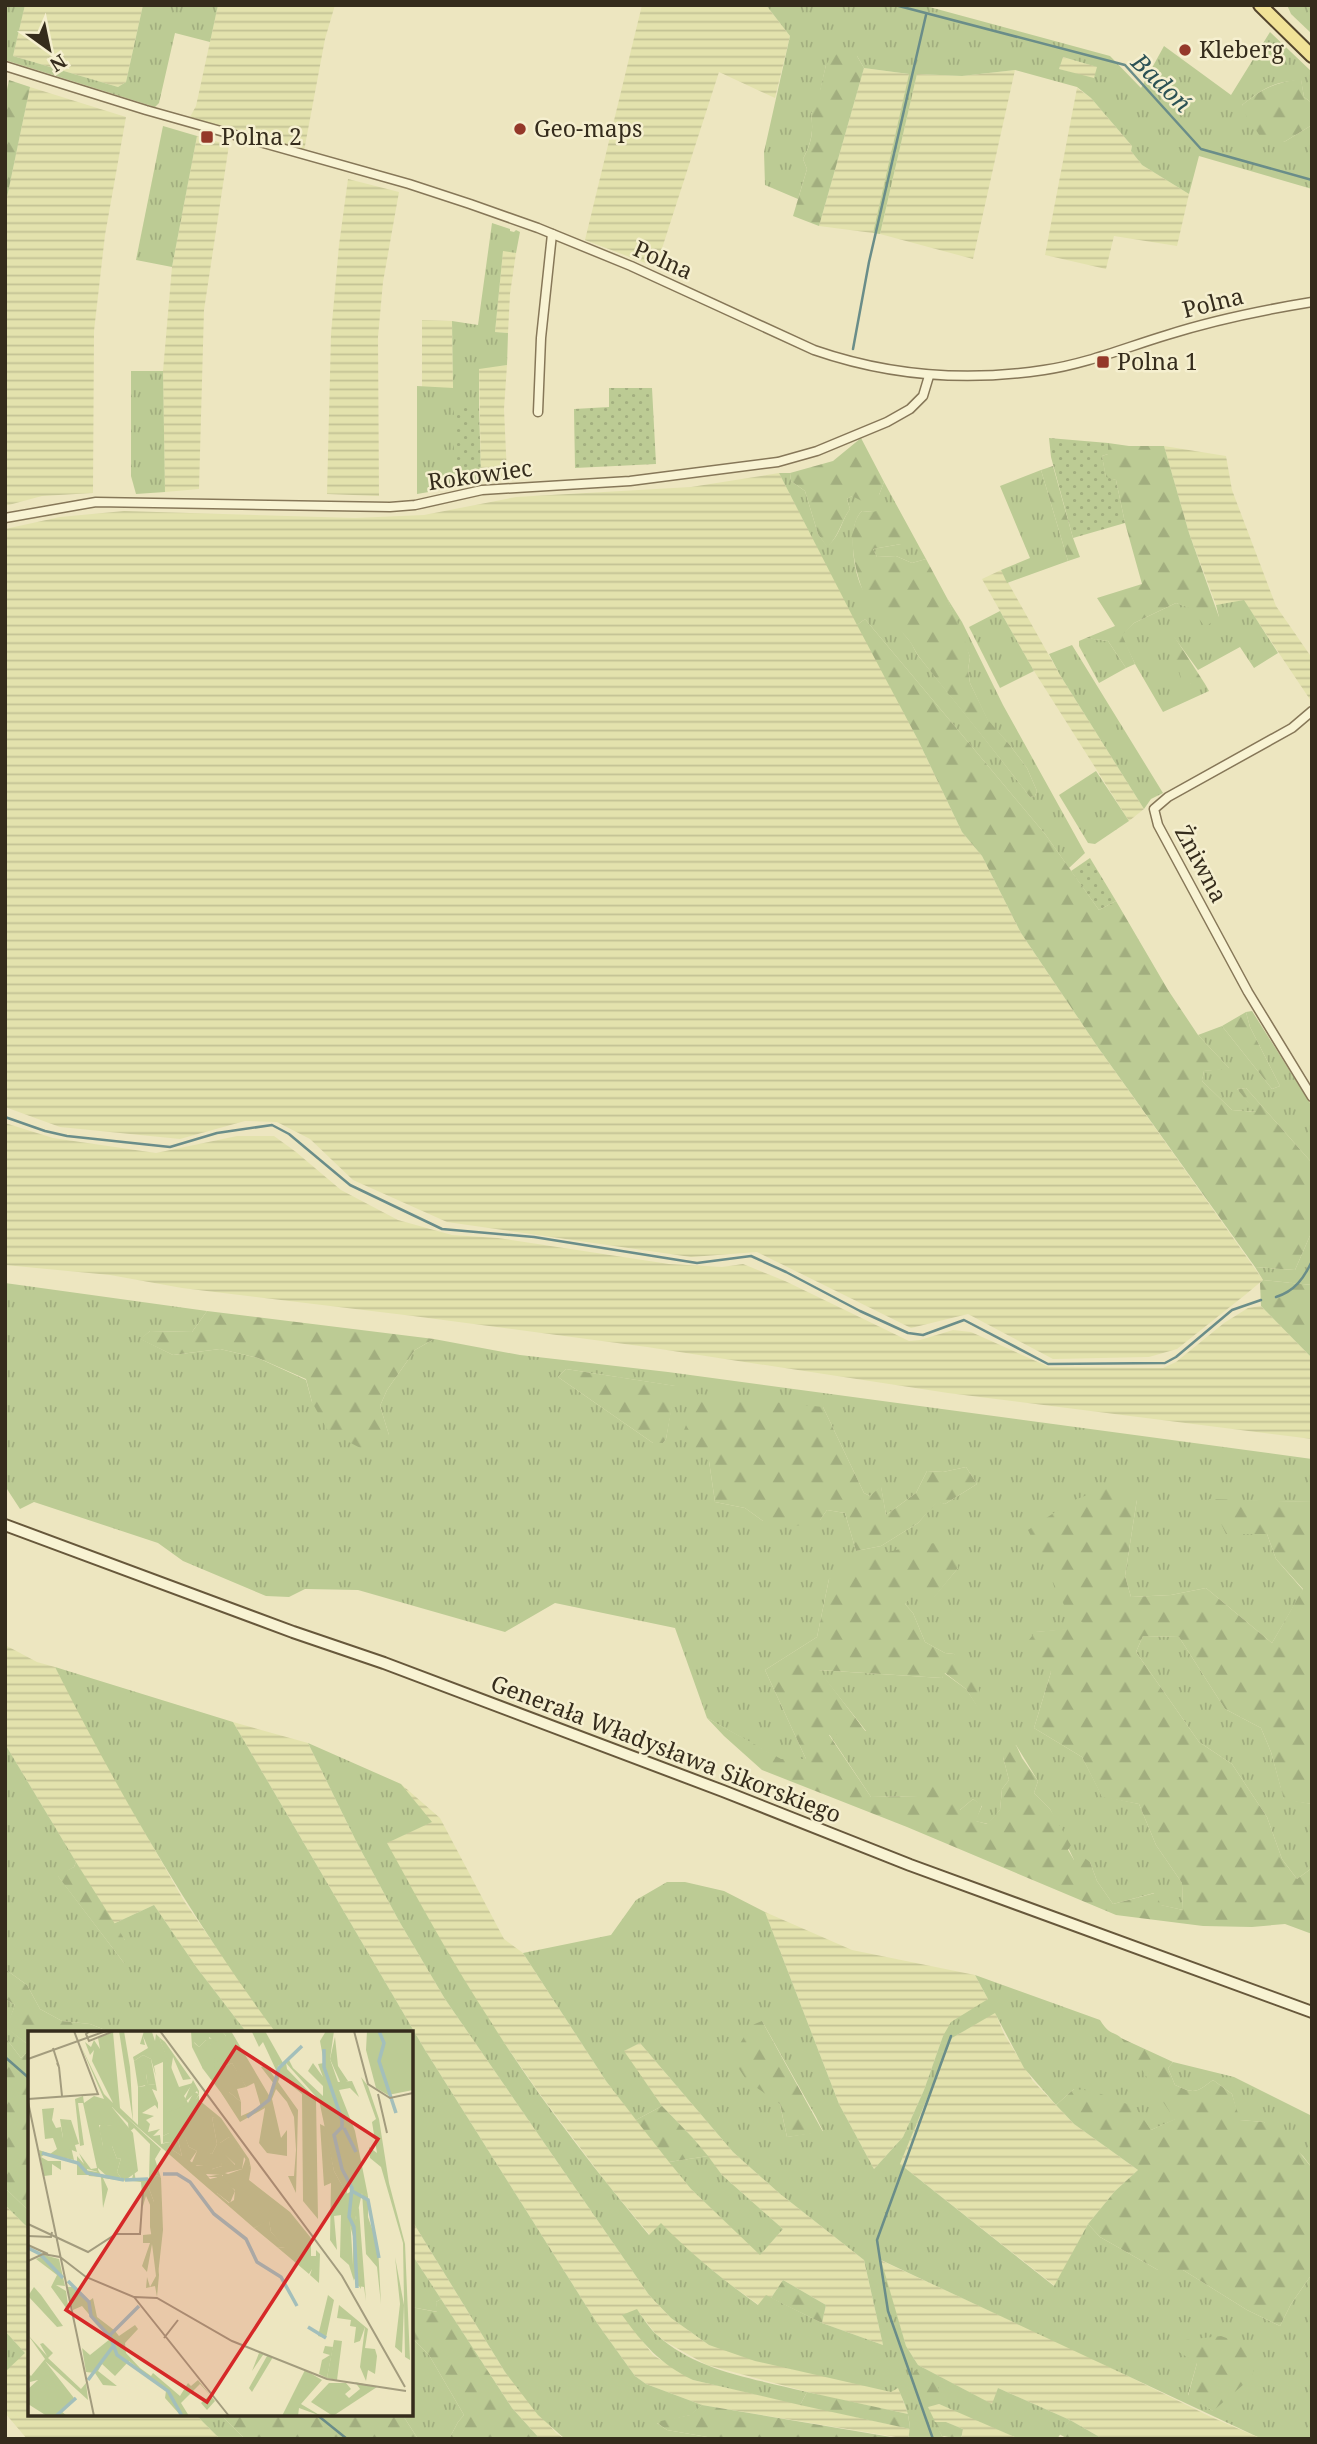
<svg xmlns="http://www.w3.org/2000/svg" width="1317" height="2444" font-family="'Noto Serif',serif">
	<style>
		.farmland { fill: url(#farmland-rules) }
		.grass { fill: url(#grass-tufts); fill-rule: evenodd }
		.forest { fill: url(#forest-firs) }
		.park { fill: url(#park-dots) }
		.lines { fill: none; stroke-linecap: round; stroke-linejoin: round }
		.stream { stroke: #6a8d89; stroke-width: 2.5 }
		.street-casing { stroke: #867758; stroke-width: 11 }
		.secondary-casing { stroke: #67583b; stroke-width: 14 }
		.primary-casing { stroke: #53442d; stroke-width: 16 }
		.street { stroke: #f8f3d3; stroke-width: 8 }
		.secondary { stroke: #f8f3d3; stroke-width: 10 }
		.primary { stroke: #f1e297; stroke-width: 12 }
		.poi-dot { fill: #943829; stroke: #f5efcf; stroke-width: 2.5 }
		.labels { text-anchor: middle; stroke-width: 5; stroke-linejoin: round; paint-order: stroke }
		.poi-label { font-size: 23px; fill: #352c1c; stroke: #f5efcf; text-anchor: start }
		.street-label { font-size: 23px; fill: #352c1c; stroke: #f5efcf }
		.water-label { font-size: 24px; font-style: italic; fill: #2c5255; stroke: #f5efcf }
		.inset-river { fill: none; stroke: #a3bfbb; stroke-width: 3.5 }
		.inset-road { fill: none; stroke: #a39c7e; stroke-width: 2 }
		.view { fill: #d62828; fill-opacity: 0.15; stroke: #d62828; stroke-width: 3.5 }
		.inset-edge { fill: none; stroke: #352c1c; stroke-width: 3.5 }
	</style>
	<defs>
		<pattern id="farmland-rules" width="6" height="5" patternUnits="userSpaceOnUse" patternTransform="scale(1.75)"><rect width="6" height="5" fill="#e3e2ad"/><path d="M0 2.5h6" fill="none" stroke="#c3c294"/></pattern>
		<pattern id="grass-tufts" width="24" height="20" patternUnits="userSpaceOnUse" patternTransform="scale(1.75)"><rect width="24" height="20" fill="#bccb94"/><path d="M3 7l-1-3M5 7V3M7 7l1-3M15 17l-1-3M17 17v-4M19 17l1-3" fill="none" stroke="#a2ae7f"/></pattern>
		<pattern id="forest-firs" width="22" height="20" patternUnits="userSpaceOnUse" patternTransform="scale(1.75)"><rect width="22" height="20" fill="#bccb94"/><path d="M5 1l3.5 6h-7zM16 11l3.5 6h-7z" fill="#a2ae7f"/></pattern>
		<pattern id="park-dots" width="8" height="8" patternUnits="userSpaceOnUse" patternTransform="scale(1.75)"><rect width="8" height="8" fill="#bccb94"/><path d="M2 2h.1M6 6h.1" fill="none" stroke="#a2ae7f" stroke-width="1.8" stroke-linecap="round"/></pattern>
	</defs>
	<rect width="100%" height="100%" fill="#ede6c0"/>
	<g class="farmland">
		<polygon points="25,5 143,5 126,82 118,87 13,56"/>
		<polygon points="218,5 335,5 325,39 304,151 264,138 263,133 246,129 241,132 190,117 196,106"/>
		<polygon points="642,5 766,5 790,36 775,98 719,72 656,267 585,240"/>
		<polygon points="1062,57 1098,67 1094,79 1059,69"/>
		<polygon points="864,68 909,74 873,233 819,226"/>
		<polygon points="1015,70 973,259 880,234 917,74 962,76"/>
		<polygon points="30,87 126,117 105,235 94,331 93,493 42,496 5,506 5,207"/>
		<polygon points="1077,88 1091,98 1132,146 1131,151 1142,165 1189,194 1177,246 1114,236 1106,269 1045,255"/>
		<polygon points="197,136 229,145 204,310 199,489 165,492 163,371 172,267"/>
		<polygon points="348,179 399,192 383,282 378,337 379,496 327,494 331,334 339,245"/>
		<polygon points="503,250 516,253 510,294 508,333 495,332"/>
		<polygon points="422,320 452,321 453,388 422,388"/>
		<polygon points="507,365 504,409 507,475 481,477 479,368"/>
		<polygon points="1164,446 1226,456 1232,490 1276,606 1312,658 1311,701 1244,601 1216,605 1189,533"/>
		<polygon points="779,473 918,740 962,832 982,856 1021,933 1097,1046 1263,1280 1245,1295 1177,1349 1149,1357 1053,1359 968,1314 911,1328 757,1252 691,1257 447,1222 353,1180 310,1139 277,1122 245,1121 180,1139 60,1127 5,1107 5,529 60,517 124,511 355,518 424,515 516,497 691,487"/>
		<polygon points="1001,570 1060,675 1144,809 1129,821 1034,671 982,579"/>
		<polygon points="5,1123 53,1138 156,1153 237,1136 274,1136 296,1152 341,1190 398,1220 452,1235 498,1238 669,1264 722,1267 743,1264 785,1281 909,1341 920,1340 953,1330 971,1332 1049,1367 1163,1368 1176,1362 1224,1323 1248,1308 1261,1306 1312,1358 1312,1439 948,1393 647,1347 413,1316 182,1288 110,1275 5,1265"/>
		<polygon points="5,1645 37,1662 55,1667 128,1803 184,1901 276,2033 247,2033 197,1968 154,1905 113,1924 5,1744"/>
		<polygon points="233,1722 308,1743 357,1843 399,1921 445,1999 649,2295 671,2318 709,2345 898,2387 908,2414 823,2396 707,2365 666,2342 655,2333 637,2310 623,2315 653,2355 693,2380 910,2429 908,2439 702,2405 646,2384 635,2376 597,2323 425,2050"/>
		<polygon points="401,1784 440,1818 504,1939 523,1953 606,2081 691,2189 760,2254 783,2229 722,2175 693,2138 662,2106 623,2051 640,2043 733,2152 779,2193 864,2260 883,2345 822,2323 826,2305 783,2280 771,2298 759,2305 728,2283 684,2247 661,2224 650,2235 609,2186 542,2097 491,2024 443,1946 386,1843 431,1822"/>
		<polygon points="765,1912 852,1950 975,1975 988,1999 943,2036 924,2090 903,2137 874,2169 839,2104"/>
		<polygon points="995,2012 1004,2034 1033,2081 1074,2124 1138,2170 1115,2191 1088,2224 1055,2286 900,2164 952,2038"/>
		<polygon points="5,2205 30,2230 30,2414 195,2414 220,2439 27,2439 5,2413 5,2370 25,2353 5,2331"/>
		<polygon points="411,2219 505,2372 556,2433 565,2439 540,2439 512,2408 411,2253"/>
		<polygon points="880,2260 1077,2351 1209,2416 1262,2439 1103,2439 1070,2420 998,2388 993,2405 918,2365 906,2346"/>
		<polygon points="939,2404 969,2416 1019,2439 961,2439 963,2429 946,2422 934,2422 927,2406"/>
	</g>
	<g class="grass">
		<polygon points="5,5 25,5 13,56 118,87 126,82 143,5 218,5 210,42 175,33 159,103 155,107 5,60"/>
		<path d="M766 5H922L1110 56 1141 88 1164 46 1231 95 1270 32 1312 72V103L1304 97 1301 80C1273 82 1264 88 1242 105L1284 142 1312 125V189L1199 156 1189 194 1142 165 1131 151 1132 146 1091 98 1077 87 1015 70 962 76 917 74 880 234 873 233 909 74 864 68 857 56 826 65 817 105 811 114C814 131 811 144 803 159L807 169 798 199 765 185 764 152 790 36ZM1063 57 1097 67 1094 78 1059 69Z"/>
		<polygon points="1287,5 1312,5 1312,34 1291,14"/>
		<polygon points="163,126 197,136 172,267 136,260"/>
		<polygon points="492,223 510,229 510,231 514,232 516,230 520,232 516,253 503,251 495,332 508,333 507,365 479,369 479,406 454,407 454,471 458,487 417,494 417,386 453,388 452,321 478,325"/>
		<polygon points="131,371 163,371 165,492 136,494 131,476"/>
		<polygon points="1041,470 1068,561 1007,583 1001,570 1030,558 1000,486"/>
		<path d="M779 473H790L791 481 805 491 818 534 827 546C840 537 841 521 850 509L847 499 852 496 879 495 884 482 926 559 912 563 896 556 877 557 873 549 901 544 873 512 862 511C847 524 853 571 862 588 873 608 895 622 909 640 913 645 915 652 920 658 957 704 994 750 1030 797L1035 796 1037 791 1027 768 1009 744 988 721 970 683 968 670 970 657 947 598 962 622 1003 705 1085 853 1069 868 1045 834 865 619 857 625Z"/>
		<polygon points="1244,600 1278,653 1254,668 1240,647 1198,670 1174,637 1191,684 1205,684 1209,691 1163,712 1135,664 1121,635 1134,623 1176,603 1219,617 1216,605"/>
		<polygon points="1000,611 1034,671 1000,688 969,627"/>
		<polygon points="1086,638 1108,641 1126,668 1099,683 1079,646 1079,641"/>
		<polygon points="1072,645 1163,793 1151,799 1144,809 1060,675 1049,654"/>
		<polygon points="1096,771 1129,821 1095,844 1088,843 1059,795"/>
		<polygon points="1252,1011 1312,1106 1312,1163 1246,1088 1237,1089 1257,1112 1232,1110 1202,1081 1204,1071 1229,1068 1198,1035 1222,1026 1272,1089 1280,1086 1250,1027 1246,1012"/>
		<polygon points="1312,1231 1312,1285 1263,1280 1255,1267 1295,1270"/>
		<path d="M5 1283 207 1311 192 1332 150 1331 141 1339 173 1355 220 1349 258 1358 306 1380 312 1402 389 1435 380 1406 387 1390 415 1350 434 1339 520 1355 668 1372 1312 1459V1502L1210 1500 1267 1534 1276 1559 1303 1590 1272 1643 1206 1588 1171 1595 1131 1597 1125 1576 1137 1499 1088 1628 1036 1632 1051 1672 1034 1728 1082 1757 1102 1796 1139 1804 1156 1845 1182 1883 1183 1910 1160 1905 1154 1893 1113 1904 1097 1881 1090 1862 1074 1860 1050 1809 1034 1793 1038 1781 1016 1745 1003 1757 1009 1780 1002 1789 1000 1810 988 1824 975 1821 982 1806 973 1799 960 1810 919 1796 871 1797 829 1734 866 1731 818 1670 942 1678 944 1673 966 1689 978 1707 954 1654 945 1653 925 1642 913 1613 905 1604 913 1592 933 1598 958 1568 829 1579 817 1637 765 1670 806 1759 781 1760 707 1718 675 1628 555 1603 505 1632 358 1590 305 1589 289 1597 266 1596 183 1561 158 1543 34 1502 20 1509 5 1486ZM566 1369 675 1386 666 1439 663 1443H653L558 1377ZM823 1407 864 1493 870 1496 881 1487 886 1515 916 1493 927 1471 943 1472 966 1467 977 1484 945 1504 937 1501 918 1523 881 1546 856 1551 845 1513 827 1510 820 1520 763 1521 745 1508 715 1502 709 1461Z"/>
		<polygon points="1143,1636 1179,1637 1225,1709 1261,1728 1271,1752 1284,1799 1312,1804 1312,1868 1297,1879 1282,1859 1267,1817 1232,1764 1199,1742 1136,1652"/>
		<path d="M55 1667 233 1722 425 2050 597 2323 635 2376 646 2384 702 2405 691 2415 657 2423 667 2430 719 2439H565L538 2415 505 2372 411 2219V2033H276C191 1918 119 1794 55 1667Z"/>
		<path d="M308 1743 401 1784 432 1822 387 1843C420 1903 453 1964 491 2022 538 2097 593 2167 649 2235L661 2223C691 2254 723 2280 758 2305L766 2295 822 2323 883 2345 864 2260 779 2193 733 2152 640 2043 624 2051 662 2106 636 2120 606 2081 523 1953 611 1935 636 1900 667 1882H685L724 1891 765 1912 839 2104 874 2169 903 2137 924 2090 943 2036 951 2022 988 1999 975 1975 1100 2020C1110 2037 1115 2030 1124 2041 1144 2065 1157 2094 1176 2119L1151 2130 1074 2089 1056 2105 1024 2068 995 2013 952 2038 900 2164 1054 2286 1088 2224 1100 2237 1158 2270H1183L1247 2310 1280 2326 1291 2304 1312 2274V2439H1262L881 2260 906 2346 918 2365 992 2404 998 2388 1070 2420 1057 2439H1019L939 2404 928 2407 942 2436 949 2439H908C913 2420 905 2405 898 2388L891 2392 755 2361 709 2345 671 2318 649 2295 445 1999 399 1921 357 1843ZM762 2021 816 2117 823 2131 787 2137ZM1197 2363 1213 2411 1188 2395Z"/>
		<polygon points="5,1744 76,1862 74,1867 58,1876 124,1963 125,1940 113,1924 154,1905 197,1968 247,2033 113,2033 90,2024 62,2021 40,2009 27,1985 5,1969"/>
		<polygon points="5,1999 15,2005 7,2028 30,2046 30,2049 21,2058 5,2037"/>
		<path d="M1173 2062 1234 2077 1312 2116V2168L1303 2156 1264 2122 1239 2120 1232 2094 1213 2080C1196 2093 1194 2094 1175 2085L1168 2068Z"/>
		<polygon points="708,2156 722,2175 783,2229 760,2255 691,2189 669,2162"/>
		<polygon points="5,2188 30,2212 30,2230 5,2205"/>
		<polygon points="411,2253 441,2299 436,2302 438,2312 411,2307"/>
		<path d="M637 2309C643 2318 649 2328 657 2335 697 2372 757 2379 807 2392L800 2405 693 2380C660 2364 643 2344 622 2315Z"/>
		<polygon points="5,2331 25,2353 6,2371 5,2370"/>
		<polygon points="411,2337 429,2355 464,2415 458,2422 449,2439 418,2439 402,2414 411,2414"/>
		<polygon points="195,2414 220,2414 245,2439 220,2439"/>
	</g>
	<g class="forest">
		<path d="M846 52 857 56 864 68 819 226 793 216 807 169 803 159C811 144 814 132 811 114L816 105 808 104V93L820 90 826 65 832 55Z"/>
		<path d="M1301 79 1304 97 1312 103V125L1284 142 1260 136 1247 117 1242 105C1263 88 1274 83 1301 79Z"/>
		<polygon points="9,80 30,87 5,207 5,99"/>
		<path d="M861 438 884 482 879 495 862 501 852 496 847 499 850 509C841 521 839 537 827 547L818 534 805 491 791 481 790 473 833 461Z"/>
		<polygon points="1108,443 1129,446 1164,446 1189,533 1219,617 1205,627 1192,609 1176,603 1134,623 1122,635 1135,664 1126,668 1108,641 1086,638 1115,626 1097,598 1142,584 1125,523 1116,480 1106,478 1102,456 1108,454"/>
		<polygon points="1053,466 1073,538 1080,557 1068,561 1041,470"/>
		<path d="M886 508 905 541 901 544 873 549 877 557 896 556 912 563 926 559 947 598 964 638 970 657 968 670 970 683 988 720 1009 744 1027 768 1037 791 1035 796 1030 797C994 750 956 704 920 658 915 652 913 645 908 639 897 625 878 617 869 603 857 584 843 528 862 511L873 512Z"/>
		<polygon points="865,619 1045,834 1099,910 1116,901 1168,990 1198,1035 1230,1069 1204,1071 1202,1081 1232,1110 1256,1112 1237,1089 1246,1088 1312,1163 1312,1231 1295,1270 1255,1267 1097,1046 1021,933 982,856 962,832 918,740 857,625"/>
		<polygon points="1174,636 1205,684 1191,684 1181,678 1172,647"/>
		<polygon points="1246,1012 1250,1027 1280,1086 1272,1089 1222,1026"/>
		<polygon points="1263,1280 1312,1285 1312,1358 1261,1306 1260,1283"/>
		<polygon points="207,1311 434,1339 415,1350 387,1390 380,1406 389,1435 366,1451 328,1431 312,1402 306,1379 258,1358 220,1349 173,1355 140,1339 150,1331 192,1332"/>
		<polygon points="566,1369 676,1386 666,1439 663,1443 653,1443 558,1377"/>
		<polygon points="698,1394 823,1407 864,1493 870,1496 881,1486 886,1515 916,1493 927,1471 943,1472 966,1467 977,1484 945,1504 937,1502 918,1523 881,1546 856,1551 845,1513 827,1510 820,1520 811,1525 788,1526 763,1521 745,1508 715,1502 709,1461 681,1438"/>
		<polygon points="1115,1484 1137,1499 1125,1576 1131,1597 1171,1595 1206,1588 1272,1643 1303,1589 1276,1559 1267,1534 1226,1534 1209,1499 1312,1502 1312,1804 1284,1800 1271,1752 1261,1728 1225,1709 1179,1637 1143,1636 1136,1652 1199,1742 1232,1764 1267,1817 1282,1859 1297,1879 1312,1868 1312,1934 1285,1924 1252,1927 1203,1926 1116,1915 907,1827 762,1770 724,1736 707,1718 781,1759 806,1759 765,1670 817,1637 829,1579 876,1555 920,1544 956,1542 958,1568 933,1599 914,1593 905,1604 913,1613 925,1642 945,1653 954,1654 976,1671 980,1697 978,1708 966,1689 945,1673 942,1678 819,1670 866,1732 829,1735 871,1797 918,1796 935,1783 960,1810 973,1799 982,1805 976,1821 987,1824 1000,1810 1002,1789 1009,1780 1003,1757 1005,1749 1016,1745 1022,1758 1038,1781 1034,1793 1050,1809 1071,1845 1068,1850 1074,1860 1083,1857 1090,1862 1097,1881 1113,1904 1155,1893 1161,1905 1183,1910 1182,1883 1156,1845 1139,1804 1102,1797 1082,1757 1034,1728 1051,1672 1026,1644 1035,1632 1087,1627 1064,1605 1028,1530 1072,1501"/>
		<polygon points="76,1862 125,1940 128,1959 124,1963 57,1875 74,1867"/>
		<polygon points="5,1969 27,1985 40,2009 62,2021 90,2024 113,2033 30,2033 30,2046 6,2028 15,2005 5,1999"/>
		<polygon points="762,2021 823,2132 787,2137 780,2104 747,2081 732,2058 750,2026"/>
		<polygon points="5,2037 21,2058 30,2049 30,2212 5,2188"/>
		<path d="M1121 2038 1173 2062 1168 2068 1175 2085C1194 2094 1196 2093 1213 2080L1232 2094 1240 2120 1264 2122 1282 2131 1312 2168V2274L1291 2304 1280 2326 1247 2310 1183 2270H1158L1100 2237 1088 2224 1115 2191 1138 2170 1074 2124 1056 2105 1074 2089 1093 2091 1135 2107 1151 2130 1175 2119C1156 2093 1140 2065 1121 2038Z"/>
		<polygon points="662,2106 693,2138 708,2156 669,2162 636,2120"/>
		<polygon points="783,2280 826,2305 822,2323 771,2298"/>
		<polygon points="441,2299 512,2408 540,2439 449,2439 458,2422 464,2415 429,2355 411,2337 411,2307 437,2312 436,2302"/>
		<polygon points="1221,2336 1259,2350 1252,2377 1213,2411 1188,2396 1197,2363 1177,2351 1177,2341"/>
		<polygon points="915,2370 938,2385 940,2397 929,2399 927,2406 917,2397 910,2379"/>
		<polygon points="807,2392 908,2414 910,2429 800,2405"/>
		<polygon points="702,2405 903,2439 719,2439 667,2430 656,2422 690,2415"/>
		<polygon points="220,2414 402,2414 418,2439 245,2439"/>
		<polygon points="1070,2420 1103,2439 1068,2439 1059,2434"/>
		<polygon points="934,2422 946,2422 963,2429 961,2439 942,2436"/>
	</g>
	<g class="park">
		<polygon points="609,388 652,388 656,464 575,468 574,409 609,407"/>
		<polygon points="454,406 479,406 481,477 479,481 458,487 454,471"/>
		<polygon points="1049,438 1108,443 1108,454 1102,456 1106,477 1116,480 1125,523 1073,538 1051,457"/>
		<polygon points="1090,858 1116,901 1099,910 1071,871"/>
	</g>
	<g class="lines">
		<g class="stream">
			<polyline points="895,5 1125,65 1201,149 1312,180"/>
			<polyline points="853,349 869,262 926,15"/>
			<polyline points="5,1117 45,1131 67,1136 170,1147 217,1133 272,1125 289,1134 350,1185 442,1229 534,1237 697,1263 751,1256 786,1272 860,1311 908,1333 923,1335 964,1320 1048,1364 1165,1363 1176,1357 1232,1310 1261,1300"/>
			<path d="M1276 1297C1295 1291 1304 1278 1312 1261"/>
			<polyline points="5,2057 30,2079"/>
			<polyline points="316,2414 347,2439"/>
			<polyline points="933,2439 888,2311 877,2240 951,2036"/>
		</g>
		<defs>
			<g id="street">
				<path d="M5 66 146 110 409 184 470 204 538 228 631 266 814 350C889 376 965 382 1044 370 1086 364 1127 347 1167 335 1214 320 1263 310 1312 302"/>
				<polyline points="538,412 541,338 552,234"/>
				<polyline points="5,518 96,502 390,507 415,505 482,490 630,481 778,462 817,451 887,422 910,409 923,396 929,376"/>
				<polyline points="1312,711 1292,728 1168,797 1154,809 1158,825 1248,992 1312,1097"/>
			</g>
			<polyline id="secondary" points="5,1525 293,1632 384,1663 723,1791 910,1865 1312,2012"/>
			<polyline id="primary" points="1260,5 1312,56"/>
		</defs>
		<use href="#street" class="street-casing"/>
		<use href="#secondary" class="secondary-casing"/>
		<use href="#primary" class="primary-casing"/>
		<use href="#street" class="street"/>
		<use href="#secondary" class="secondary"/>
		<use href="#primary" class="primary"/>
	</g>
	<g class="poi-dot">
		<circle cx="1185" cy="50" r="7"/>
		<circle cx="520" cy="129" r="7"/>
		<rect x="200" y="130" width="14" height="14" rx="3.5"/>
		<rect x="1096" y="355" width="14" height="14" rx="3.5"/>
	</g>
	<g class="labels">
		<g class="poi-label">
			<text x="1199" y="58">Kleberg</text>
			<text x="534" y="137">Geo-maps</text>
			<text x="221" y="145">Polna 2</text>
			<text x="1117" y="370">Polna 1</text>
		</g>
		<g class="street-label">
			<text transform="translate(663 260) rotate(24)" y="8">Polna</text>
			<text transform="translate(1213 303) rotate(-14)" y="8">Polna</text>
			<text transform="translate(480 475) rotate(-8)" y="8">Rokowiec</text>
			<text transform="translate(1201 864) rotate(62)" y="8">Żniwna</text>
			<text transform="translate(666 1749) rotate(21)" y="8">Generała Władysława Sikorskiego</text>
		</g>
		<g class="water-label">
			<text transform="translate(1161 83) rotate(44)" y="8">Badoń</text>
		</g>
	</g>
	<g transform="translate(28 2031)">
		<rect width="385" height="385" fill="#ede6c0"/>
		<path d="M116 0 124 1 127 10 128 3 131 6 151 56 165 52 156 65 160 72 166 61 171 63 166 72 141 87V102L135 105V31L126 35 128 46 123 28 115 24 106 30 105 26 120 17 115 5 117 14 112 13ZM194 0H203L242 66 246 53 233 36 238 34 247 47 248 39 235 11 231 16 224 1 237 0 255 32 250 35 249 40 258 31 259 38 288 68 290 188 275 170 274 63 252 45 250 51 270 79 268 162 260 145H266L268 119 266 86 259 71 248 58 244 68 253 107 259 99V125L239 122 231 112 237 77 212 91 201 74V61L213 71V85L233 76 226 52 218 56 204 32 195 36 188 30 197 67 175 38 166 12 171 16 178 9 183 15 179 8 198 5ZM85 1 92 77 110 94V56L117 55 119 43 120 53 128 54 129 60 124 58 130 72V78L127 74 114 82 126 85 118 89 122 93 120 101 132 98 125 105 132 104 133 113 142 111 143 118 154 125 150 109 157 105 161 116 169 120 162 130 169 135H176V120L184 123 189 113 184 86 193 88 192 112 201 106 211 117V127L207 125 208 134 193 120 194 135 184 138 200 143 214 138 218 127 223 137 221 149 262 181 283 207V225H288V219L292 223 291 252 282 244 284 238 281 243 249 216 257 217 243 201 241 190 226 197 97 85 133 118 127 128 133 147 129 144 119 152 126 171 123 176 118 165 115 175 113 151 81 147 70 137V141L59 138 60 144H49V125L56 133 51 122 63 138 69 137 55 72H50L56 114 52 115 47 68 55 65 56 72 66 65 76 68 52 13 76 63 85 72 64 30 66 19 62 24 57 11 63 16 66 9 72 18 70 7ZM84 76 100 92 101 101 106 97 122 113 121 147 108 150 106 140 104 148 93 147 89 141 93 127 89 128 84 115H75L71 94 84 95ZM178 143 195 144 194 149 207 159 206 169 201 172 189 162 190 146 182 148ZM307 6 310 35 320 50 313 53 302 28ZM333 46 340 55 351 88 361 152 377 213 382 329 377 326 375 212 353 136 342 127 341 116 349 122 344 91 348 88ZM26 77 24 89 28 97 33 96 35 107H41L46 129 17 123 13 126 20 130H33V139L24 133V144L16 145 11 119 22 123 29 118 25 107 17 108 14 78ZM292 93 298 96 306 140 315 156 321 148 317 173 326 175 328 189 329 175 331 178 338 270 336 256 330 255V208L322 186 326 250 321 234 312 226 313 184 306 185 309 219 302 209 303 152 296 155ZM334 161 340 165V186L350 215 353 273 349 236 338 223ZM125 203 131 244 129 266 127 255 118 257 119 246 122 256 128 245 124 213 119 241 114 235 122 212H115V204ZM16 224 31 228 37 255 28 254 38 260 41 281 23 256 29 244 8 228ZM367 226 376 274 374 322 367 316 372 273ZM39 256H48L61 270 65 267 69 286 86 299 102 285 87 300 91 305 107 294 110 298 97 312 98 322 112 337 123 345 125 342 152 365 160 352 163 355 170 349 187 370 179 379 173 372 182 364 172 353 153 372 161 385H153L137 367 138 360 101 330 87 345 74 333 70 340 89 355 75 354 67 342 58 341 54 317 62 324 82 308 54 275 45 279ZM300 264 306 269 298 307 290 305ZM311 274 340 298 337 317 347 318 349 325 347 343 340 339 338 350 332 336 337 296 332 310 326 312 328 296 322 295 323 289 309 287ZM0 304 19 325 12 313 15 312 25 322 20 327 53 358 58 352 60 369 17 330 46 367 33 380 39 385H19L0 373V358L10 349 2 351 0 342 3 345 17 328ZM306 309 314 310 309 349 299 347ZM231 322 245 326 224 361 221 357 239 325 235 324 224 340ZM277 339 294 349 273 373 293 385 271 377 270 385H254ZM327 351 349 356 305 385 283 371 301 352H318L323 358 317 363 321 367 332 358Z" fill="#bccb94" fill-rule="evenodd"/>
		<path d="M91 0H96L102 36 105 90ZM163 0H194L198 5 189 11 181 6 183 15 179 16 178 9 171 16 166 11 179 37 175 38 164 16ZM298 0H306L302 28 310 51 324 50 331 66 322 57 311 59 327 100 340 165 334 162 328 189 325 176 314 174 316 164 322 161 321 153 317 160 306 140 291 69 258 32 249 41 266 23 261 29 265 37 295 65V55L280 40 285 32 295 46 290 33 296 32 292 10ZM339 0H385V59L360 64 348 57 338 19ZM131 6 137 11 163 48 155 49 145 26 143 39ZM115 24 123 28 128 54 120 53 118 43V54L110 56 106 30ZM187 27 195 36 204 32 213 46 218 56 209 58 213 71 201 61V74L194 63 186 41ZM165 49 171 60V69L193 87 221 128 223 137 216 126 214 138 193 143 207 160 202 172 189 162V146H178L193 143 184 138 194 135 191 123 193 119 207 134V124L211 126V117L203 114 201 106 192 112V89L184 86 189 113 184 123 176 121V135L163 134 169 120 161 116 157 106 150 109 154 125 143 118 142 111 135 112V105L141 102V81L165 72 171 64 169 60 155 73ZM83 75 105 102 110 140 96 150 75 147 80 158 75 177 73 146 61 145 57 139 69 141V137L73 144 93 147 89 141 93 127 89 128 84 115H75L71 97 73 93 84 95ZM129 144 133 147 135 199 130 244 122 196V170L126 171 119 152ZM319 184 330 196 333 258 325 246V205ZM241 189 243 201 258 217 249 216 226 197ZM6 256 13 264 35 295 29 296 0 265ZM297 315 305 316 299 347 291 343 294 329 302 324 295 322Z" fill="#bccb94"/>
		<path d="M32 88 43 89 51 113 47 114 49 121 41 118V107H35Z" fill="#bccb94"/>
		<path class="inset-river" d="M351 0 356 12 351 30 368 82M296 18V36L314 89V96L306 104 314 138 324 157 321 186 326 196 329 257M219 86 241 69 251 37 274 15M316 97 328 121M14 122 50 132 59 142 96 149M135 143H149L162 151 186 183 218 208 229 231 253 246 269 275M97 149 120 148M324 160 340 169 351 227M0 217 12 223 35 247M40 250 61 271 63 285 83 307 89 324 140 360 154 385M280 296 298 307M81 305 111 275M60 349 86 314M28 385 48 367"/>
		<path class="inset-road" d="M62 0 58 3 61 10 86 0M132 0 314 245 377 356M326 0 340 53 362 67 385 62M25 17 31 36 29 32M0 28 78 0M31 36 34 65M350 63 359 102M0 68 70 63 46 0M0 71 66 385M0 193 60 221 88 203H112L115 160M0 205 23 206 24 201M0 214 20 223M0 230 15 223 32 226 58 246 106 266 201 385M106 266 129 267 204 310 299 348 378 360M136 307 150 289"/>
		<path class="view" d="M208 16 350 108 179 371 38 279Z"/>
		<rect width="385" height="385" class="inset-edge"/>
	</g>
	<rect width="1317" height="2444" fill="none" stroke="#352c1c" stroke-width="14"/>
	<g transform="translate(49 49) rotate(147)" stroke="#f5efcf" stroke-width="5" paint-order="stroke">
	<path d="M0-5L12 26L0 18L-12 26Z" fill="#352c1c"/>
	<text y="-10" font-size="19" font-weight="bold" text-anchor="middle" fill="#352c1c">N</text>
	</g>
</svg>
